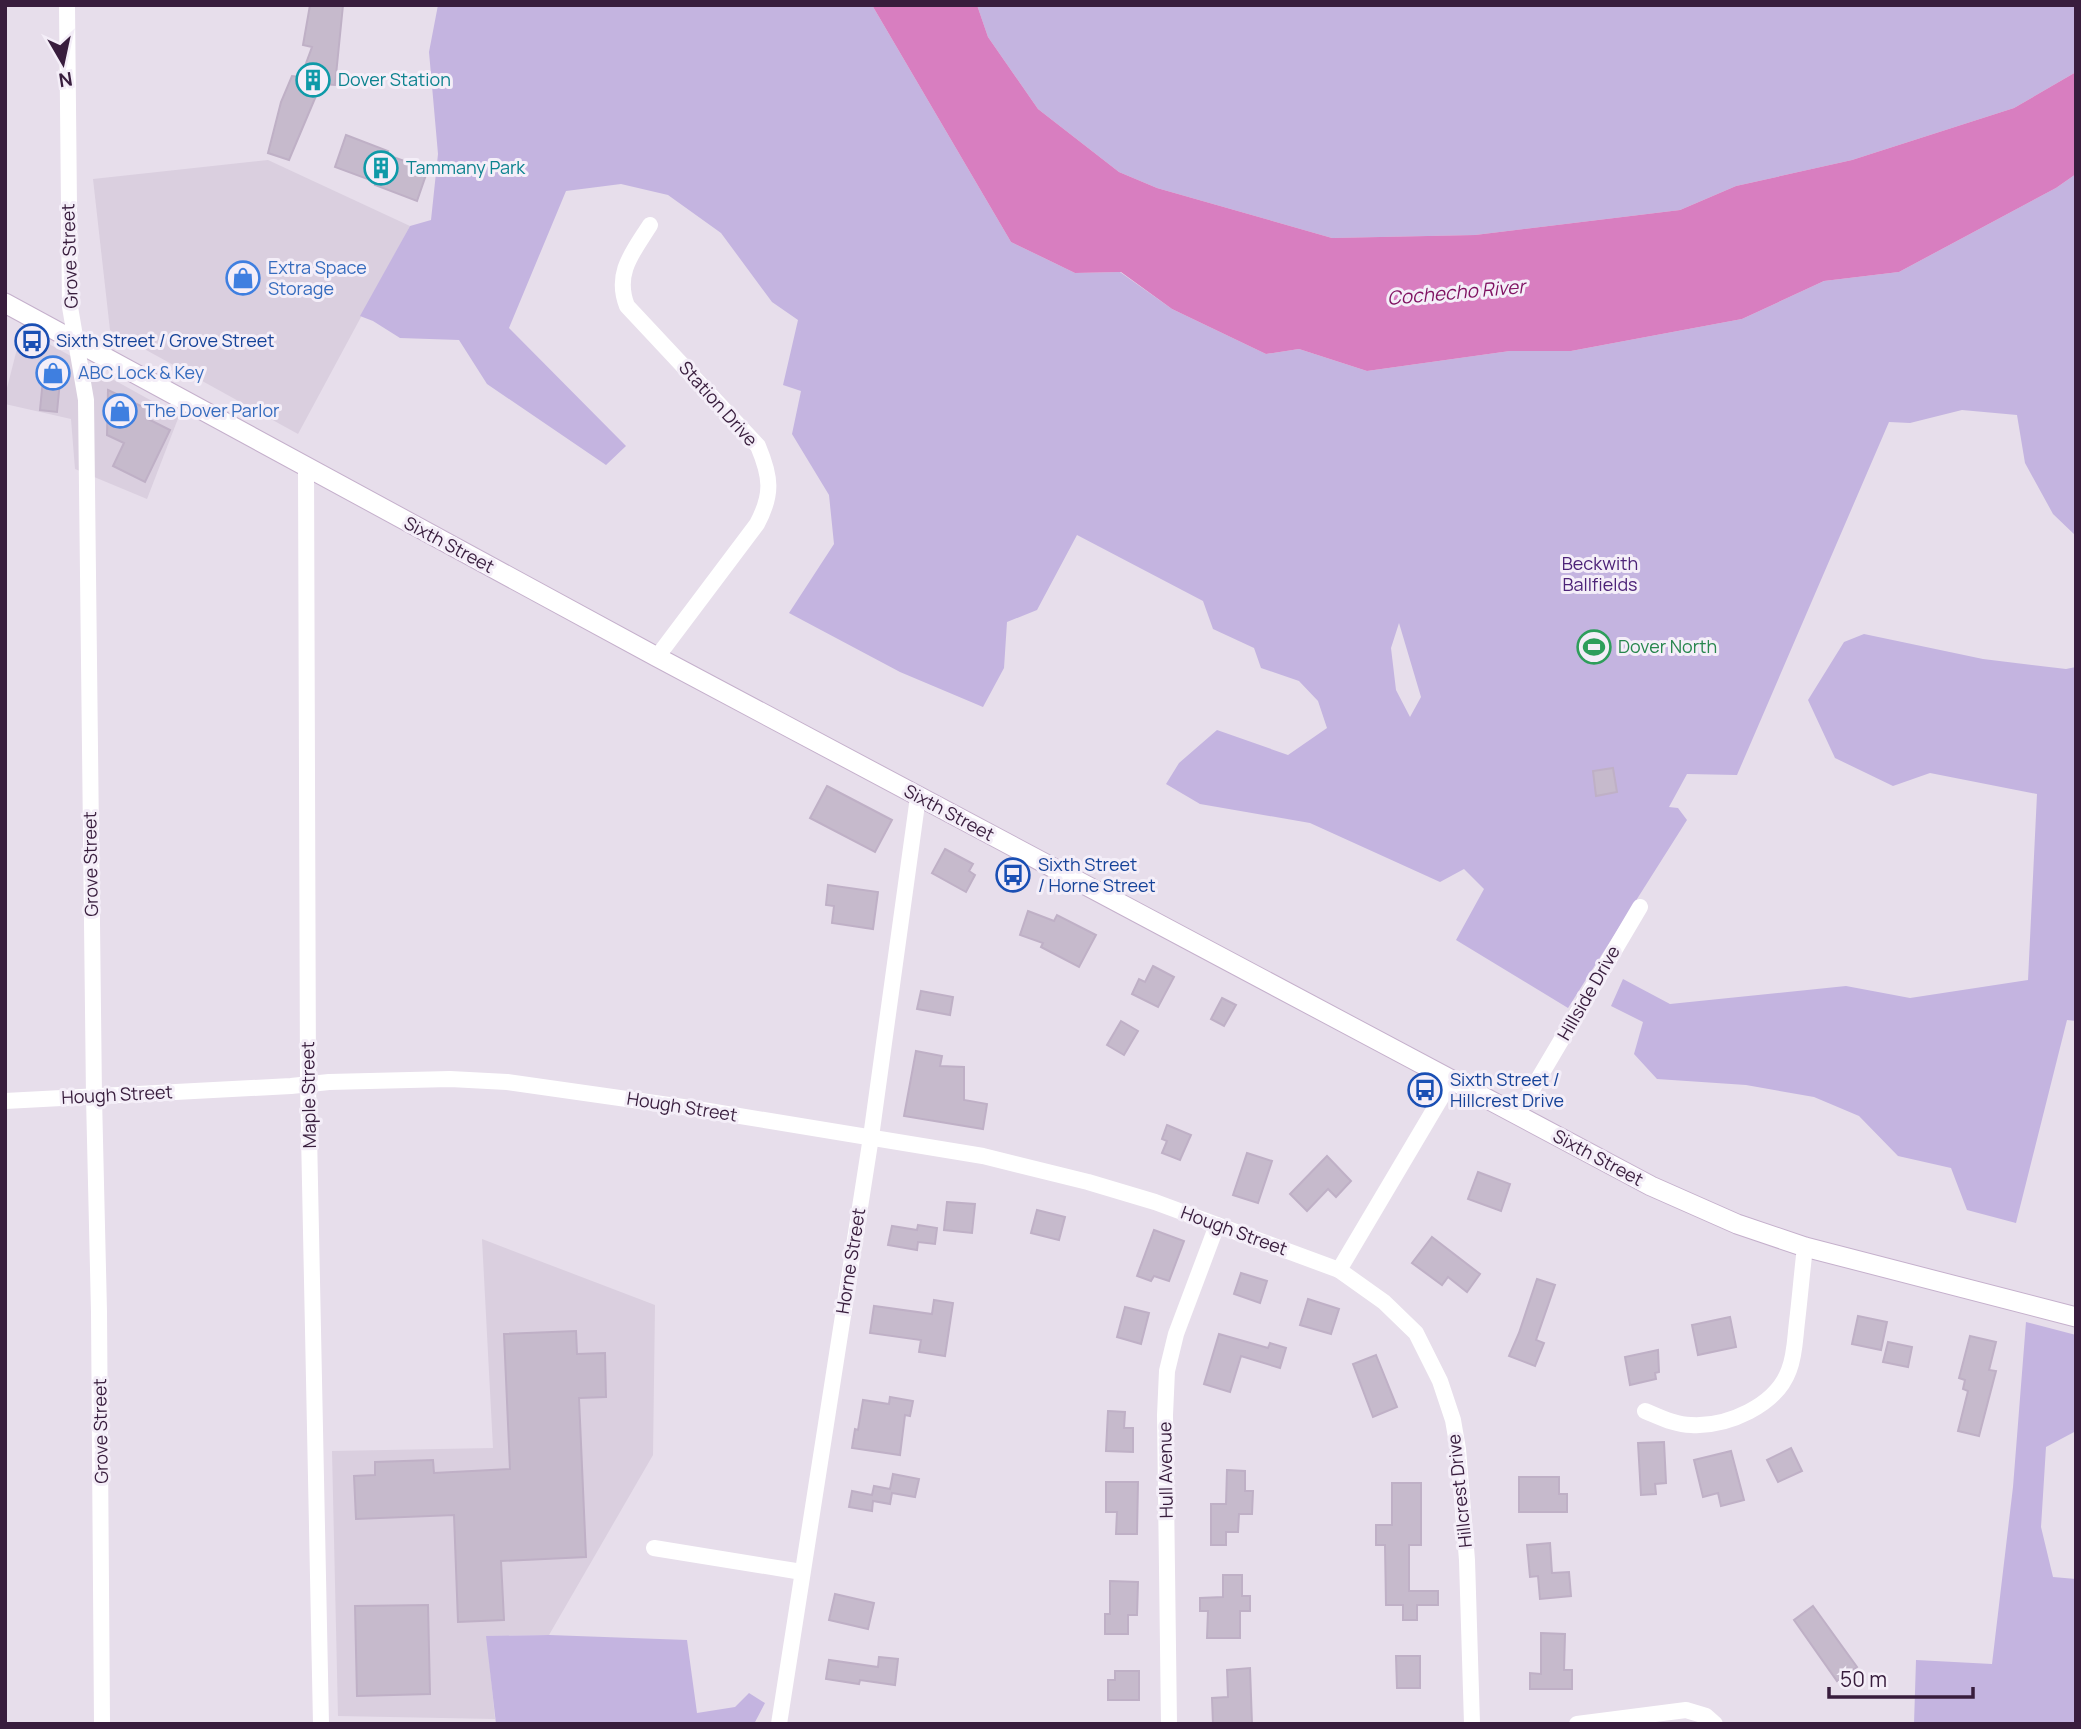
<svg xmlns="http://www.w3.org/2000/svg" width="2081" height="1729" font-family="Manrope,sans-serif">
	<style>
		.built { fill: #dacfdf }
		.green { fill: #c4b4e0; fill-rule: evenodd }
		.water { fill: #d87ec0 }
		.building { fill: #c6bacc; stroke: #bfb0c6; stroke-width: 2 }
		.lines { fill: none; stroke-linecap: round; stroke-linejoin: round }
		.secondary-casing { stroke: #c5b0cc; stroke-width: 21 }
		.minor { stroke: #fff; stroke-width: 16 }
		.secondary { stroke: #fff; stroke-width: 19 }
		.labels { text-anchor: middle; stroke-width: 6; stroke-linejoin: round; paint-order: stroke }
		.culture-label { font-size: 18px; fill: #0d838f; stroke: #f4eef8; text-anchor: start }
		.street-label { font-size: 18px; fill: #381d3d; stroke: #f4eef8 }
		.shop-label { font-size: 18px; fill: #366cbe; stroke: #f4eef8; text-anchor: start }
		.transit-label { font-size: 18px; fill: #164399; stroke: #f4eef8; text-anchor: start }
		.park-label { font-size: 18px; fill: #4d2378; stroke: #f4eef8 }
		.leisure-label { font-size: 18px; fill: #27864d; stroke: #f4eef8; text-anchor: start }
		.water-label { font-size: 19px; font-style: italic; fill: #7f1161; stroke: #f4eef8 }
	</style>
	<rect width="100%" height="100%" fill="#e7deeb"/>
	<g class="built">
		<polygon points="268,160 410,226 298,434 110,330 93,179"/>
		<polygon points="22,329 179,416 147,499 75,469 71,419 5,404 5,396"/>
		<polygon points="482,1239 655,1305 653,1455 549,1635 487,1636 495,1719 338,1716 332,1451 493,1448"/>
	</g>
	<g class="green">
		<path d="M438 5H872L1011 242 1075 273 1120 272 1172 309 1266 354 1299 349 1367 371 1510 351H1571L1742 319 1824 281 1899 272 2056 188 2076 174V536L2053 514 2025 463 2017 415 1962 410 1910 423 1889 422 1737 775 1687 774 1669 807 1678 808 1687 820 1568 1008 1456 940 1484 889 1464 869 1440 882 1310 823 1200 804 1166 784 1179 763 1217 730 1288 755 1327 728 1318 701 1299 681 1261 668 1254 648 1213 629 1203 601 1077 535 1037 610 1007 622 1004 668 983 707 900 672 789 613 834 544 829 495 792 434 801 391 783 385 798 320 772 302 721 233 668 195 621 184 566 191 509 328 626 446 606 465 487 384 459 340 400 338 373 321 360 316 410 226 431 220 438 154 429 52ZM1399 623 1421 697 1410 717 1396 690 1391 648Z"/>
		<polygon points="977,5 2076,5 2076,72 2014,108 1852,160 1736,186 1680,210 1475,235 1332,238 1157,188 1119,172 1038,109 988,37"/>
		<polygon points="1864,634 1983,659 2066,669 2076,667 2076,1021 2067,1020 2016,1223 1967,1210 1951,1168 1898,1156 1859,1116 1814,1097 1746,1085 1657,1079 1634,1054 1643,1022 1611,1006 1623,979 1670,1004 1846,986 1910,998 2028,980 2037,794 1930,773 1893,786 1835,758 1808,700 1844,642"/>
		<polygon points="2026,1322 2076,1335 2076,1431 2046,1447 2041,1527 2053,1577 2076,1579 2076,1724 1914,1724 1916,1660 1992,1664 2013,1487"/>
		<polygon points="549,1635 687,1640 697,1713 735,1707 749,1693 765,1703 754,1724 496,1724 486,1636"/>
	</g>
	<polygon class="water" points="872,5 977,5 988,37 1038,109 1119,172 1157,188 1332,238 1475,235 1680,210 1736,186 1852,160 2014,108 2076,72 2076,174 2056,188 1899,272 1824,281 1742,319 1571,351 1510,351 1367,371 1299,349 1266,354 1172,309 1121,272 1075,273 1011,242"/>
	<g class="building">
		<polygon points="310,5 343,5 335,85 321,84 289,160 268,153 281,102 292,76 301,77 312,47 303,45"/>
		<polygon points="346,135 388,151 387,155 428,169 417,201 375,185 376,182 335,167"/>
		<polygon points="43,379 60,381 57,412 40,410"/>
		<polygon points="108,390 149,410 146,418 170,430 145,482 113,466 124,443 107,435"/>
		<polygon points="1613,768 1617,792 1596,796 1593,771"/>
		<polygon points="827,786 892,820 875,852 810,818"/>
		<polygon points="945,849 973,864 969,871 975,875 966,892 932,873"/>
		<polygon points="828,885 878,892 873,929 832,923 834,906 826,905"/>
		<polygon points="1028,911 1054,921 1057,915 1096,935 1079,967 1041,947 1043,943 1020,935"/>
		<polygon points="1153,966 1174,977 1158,1007 1132,994 1139,979 1145,982"/>
		<polygon points="921,991 953,997 950,1015 917,1009"/>
		<polygon points="1222,998 1236,1005 1224,1026 1211,1019"/>
		<polygon points="1121,1021 1138,1031 1124,1055 1107,1045"/>
		<polygon points="916,1051 942,1056 940,1066 964,1067 964,1100 987,1104 983,1129 904,1116"/>
		<polygon points="1167,1125 1191,1135 1180,1160 1162,1153 1167,1141 1162,1139"/>
		<polygon points="1247,1153 1272,1161 1258,1203 1233,1195"/>
		<polygon points="1327,1156 1351,1181 1336,1197 1328,1189 1307,1211 1290,1194"/>
		<polygon points="1478,1172 1510,1184 1501,1211 1468,1199"/>
		<polygon points="947,1202 975,1204 972,1233 944,1230"/>
		<polygon points="1037,1210 1065,1217 1059,1240 1031,1233"/>
		<polygon points="918,1225 937,1228 935,1244 918,1242 917,1250 888,1245 892,1226 917,1230"/>
		<polygon points="1154,1230 1184,1241 1169,1281 1154,1276 1151,1281 1137,1276"/>
		<polygon points="1432,1237 1480,1274 1467,1292 1448,1277 1442,1285 1412,1263"/>
		<polygon points="1241,1273 1267,1281 1260,1303 1234,1294"/>
		<polygon points="1537,1279 1555,1285 1536,1340 1544,1343 1535,1366 1509,1356 1519,1333"/>
		<polygon points="1308,1299 1339,1309 1331,1334 1300,1325"/>
		<polygon points="934,1300 953,1303 945,1356 919,1352 921,1340 870,1333 874,1306 932,1314"/>
		<polygon points="1125,1307 1149,1313 1141,1344 1117,1337"/>
		<polygon points="1858,1316 1887,1322 1881,1350 1852,1344"/>
		<polygon points="1730,1317 1736,1347 1698,1355 1692,1325"/>
		<polygon points="576,1331 577,1354 605,1353 606,1397 579,1398 586,1557 501,1561 504,1620 458,1622 454,1515 356,1519 354,1476 375,1475 375,1462 433,1460 434,1473 510,1469 504,1334"/>
		<polygon points="1219,1334 1268,1348 1270,1343 1286,1348 1280,1368 1241,1356 1230,1392 1204,1384"/>
		<polygon points="1970,1336 1996,1342 1989,1370 1996,1371 1979,1436 1958,1431 1968,1391 1963,1389 1965,1380 1959,1378"/>
		<polygon points="1888,1342 1912,1347 1908,1367 1883,1362"/>
		<polygon points="1658,1350 1659,1372 1655,1373 1656,1379 1630,1385 1625,1357"/>
		<polygon points="1376,1355 1397,1407 1373,1417 1353,1364"/>
		<polygon points="890,1397 913,1401 910,1416 905,1415 900,1455 852,1448 855,1429 858,1430 863,1400 889,1404"/>
		<polygon points="1108,1411 1125,1412 1124,1428 1133,1428 1133,1452 1106,1451"/>
		<polygon points="1664,1442 1666,1483 1655,1484 1656,1494 1641,1495 1638,1443"/>
		<polygon points="1791,1448 1802,1471 1778,1482 1767,1460"/>
		<polygon points="1731,1451 1744,1500 1721,1506 1718,1493 1703,1497 1694,1460"/>
		<polygon points="1227,1470 1245,1471 1245,1491 1253,1491 1252,1514 1239,1514 1238,1532 1226,1532 1226,1545 1211,1545 1211,1504 1226,1504"/>
		<polygon points="893,1474 919,1479 915,1497 892,1493 890,1504 873,1501 872,1511 849,1507 852,1491 872,1495 874,1486 890,1489"/>
		<polygon points="1519,1477 1559,1477 1559,1494 1567,1494 1567,1512 1519,1512"/>
		<polygon points="1106,1482 1138,1482 1137,1534 1116,1534 1117,1512 1106,1512"/>
		<polygon points="1392,1483 1421,1483 1421,1545 1409,1545 1409,1591 1438,1591 1438,1605 1417,1605 1417,1620 1403,1620 1403,1605 1386,1605 1385,1545 1376,1545 1376,1525 1392,1525"/>
		<polygon points="1550,1543 1552,1573 1569,1572 1571,1596 1540,1599 1538,1576 1530,1577 1527,1545"/>
		<polygon points="1223,1575 1242,1575 1242,1596 1250,1596 1250,1611 1240,1611 1240,1638 1207,1638 1208,1611 1200,1611 1200,1598 1223,1597"/>
		<polygon points="1110,1581 1138,1582 1137,1615 1128,1615 1128,1634 1105,1634 1105,1614 1110,1614"/>
		<polygon points="835,1594 874,1603 868,1629 829,1620"/>
		<polygon points="428,1605 430,1694 357,1696 355,1606"/>
		<polygon points="1813,1606 1857,1667 1837,1681 1794,1620"/>
		<polygon points="1541,1633 1565,1634 1564,1670 1572,1670 1572,1689 1530,1689 1530,1673 1541,1674"/>
		<polygon points="1396,1656 1420,1656 1420,1688 1397,1688"/>
		<polygon points="879,1657 898,1659 895,1685 860,1680 859,1684 826,1679 829,1660 878,1667"/>
		<polygon points="1250,1668 1252,1724 1213,1724 1212,1698 1228,1697 1227,1670"/>
		<polygon points="1115,1671 1139,1671 1139,1700 1108,1700 1108,1680 1115,1680"/>
	</g>
	<g class="lines">
		<defs>
			<polyline id="secondary" points="5,303 657,657 1651,1186 1737,1224 1805,1247 2076,1317"/>
		</defs>
		<use href="#secondary" class="secondary-casing"/>
		<g class="minor">
			<polyline points="67,5 70,307 86,400 94,1097 99,1312 102,1724"/>
			<path d="M650 225C633 252 614 273 627 306L758 446C771 477 773 494 757 524L657 657"/>
			<polyline points="306,467 308,1084 321,1724"/>
			<polyline points="5,1101 291,1086 329,1082 450,1079 507,1082 697,1109 983,1156 1088,1182 1155,1202 1339,1270 1384,1302 1416,1333 1440,1381 1453,1420 1458,1449 1467,1560 1472,1724"/>
			<polyline points="1517,1115 1640,907"/>
			<polyline points="1339,1270 1451,1081"/>
			<path d="M1645 1411C1660 1417 1675 1425 1691 1425 1727 1427 1776 1406 1789 1370 1795 1355 1795 1338 1797 1322 1800 1297 1802 1272 1805 1247"/>
			<polyline points="654,1548 802,1572"/>
			<polyline points="779,1724 871,1137 918,797"/>
			<polyline points="1169,1724 1165,1415 1167,1371 1176,1334 1217,1225"/>
			<polyline points="1577,1724 1686,1710 1706,1716 1715,1724"/>
		</g>
		<use href="#secondary" class="secondary"/>
	</g>
	<defs>
		<symbol id="building-ring" viewBox="-11 -11 22 22"><circle r="9.5" fill="#f4eef8" stroke="#0f9aa8" stroke-width="1.5"/><path d="M-4-6H4V6H1V3H-1V6H-4ZM-2.5-4.3h1.7v1.8h-1.7ZM.8-4.3h1.7v1.8H.8ZM-2.5-1h1.7V.8h-1.7ZM.8-1h1.7V.8H.8Z" fill="#0f9aa8"/></symbol>
		<symbol id="shop-ring" viewBox="-11 -11 22 22"><circle r="9.5" fill="#f4eef8" stroke="#3f7fe0" stroke-width="1.5"/><path d="M-5-2.5h2.3a2.7 3.5 0 0 1 5.4 0H5L5.5 6h-11ZM-1.5-2.5h3a1.5 2.3 0 0 0-3 0Z" fill="#3f7fe0"/></symbol>
		<symbol id="bus-ring" viewBox="-11 -11 22 22"><circle r="9.5" fill="#f4eef8" stroke="#1a4fb4" stroke-width="1.5"/><path d="M-5-6H5V4H4V6H2V4H-2V6H-4V4H-5ZM-3.5-4V0h7V-4ZM-3.5 1.2v1.5H-2V1.2ZM2 1.2v1.5H3.5V1.2Z" fill="#1a4fb4"/></symbol>
		<symbol id="stadium-ring" viewBox="-11 -11 22 22"><circle r="9.5" fill="#f4eef8" stroke="#2e9e5b" stroke-width="1.5"/><path d="M0-5a6.5 5 0 1 0 0 10a6.5 5 0 1 0 0-10ZM-3.5-1.8h7v3.6h-7Z" fill="#2e9e5b"/></symbol>
	</defs>
	<g fill-rule="evenodd">
		<use href="#building-ring" x="294" y="61" width="38" height="38"/>
		<use href="#building-ring" x="362" y="149" width="38" height="38"/>
		<use href="#shop-ring" x="224" y="259" width="38" height="38"/>
		<use href="#bus-ring" x="13" y="322" width="38" height="38"/>
		<use href="#shop-ring" x="34" y="354" width="38" height="38"/>
		<use href="#shop-ring" x="101" y="392" width="38" height="38"/>
		<use href="#stadium-ring" x="1575" y="628" width="38" height="38"/>
		<use href="#bus-ring" x="994" y="856" width="38" height="38"/>
		<use href="#bus-ring" x="1406" y="1071" width="38" height="38"/>
	</g>
	<g class="labels">
		<g class="culture-label">
			<text x="338" y="86">Dover Station</text>
			<text x="406" y="174">Tammany Park</text>
		</g>
		<g class="street-label">
			<text transform="translate(70 256) rotate(-92)" y="6">Grove Street</text>
			<text transform="translate(718 404) rotate(48)" y="6">Station Drive</text>
			<text transform="translate(449 545) rotate(28)" y="6">Sixth Street</text>
			<text transform="translate(949 813) rotate(28)" y="6">Sixth Street</text>
			<text transform="translate(91 864) rotate(-91)" y="6">Grove Street</text>
			<text transform="translate(1589 993) rotate(-60)" y="6">Hillside Drive</text>
			<text transform="translate(117 1095) rotate(-3)" y="6">Hough Street</text>
			<text transform="translate(309 1095) rotate(-91)" y="6">Maple Street</text>
			<text transform="translate(682 1107) rotate(9)" y="6">Hough Street</text>
			<text transform="translate(1598 1158) rotate(28)" y="6">Sixth Street</text>
			<text transform="translate(1234 1231) rotate(20)" y="6">Hough Street</text>
			<text transform="translate(851 1261) rotate(-81)" y="6">Horne Street</text>
			<text transform="translate(101 1431) rotate(-91)" y="6">Grove Street</text>
			<text transform="translate(1166 1470) rotate(-91)" y="6">Hull Avenue</text>
			<text transform="translate(1460 1491) rotate(-96)" y="6">Hillcrest Drive</text>
		</g>
		<g class="shop-label">
			<text x="268" y="274">Extra Space<tspan x="268" dy="21">Storage</tspan></text>
			<text x="78" y="379">ABC Lock &amp; Key</text>
			<text x="144" y="417">The Dover Parlor</text>
		</g>
		<g class="transit-label">
			<text x="56" y="347">Sixth Street / Grove Street</text>
			<text x="1038" y="871">Sixth Street<tspan x="1038" dy="21">/ Horne Street</tspan></text>
			<text x="1450" y="1086">Sixth Street /<tspan x="1450" dy="21">Hillcrest Drive</tspan></text>
		</g>
		<g class="park-label">
			<text x="1600" y="570">Beckwith<tspan x="1600" dy="21">Ballfields</tspan></text>
		</g>
		<g class="leisure-label">
			<text x="1618" y="653">Dover North</text>
		</g>
		<g class="water-label">
			<text transform="translate(1456 292) rotate(-5)" y="7">Cochecho River</text>
		</g>
	</g>
	<rect width="2081" height="1729" fill="none" stroke="#381d3d" stroke-width="14"/>
	<g transform="translate(63 63) rotate(171)" stroke="#f4eef8" stroke-width="5" paint-order="stroke">
	<path d="M0-5L12 26L0 18L-12 26Z" fill="#381d3d"/>
	<text y="-10" font-size="19" font-weight="bold" text-anchor="middle" fill="#381d3d">N</text>
	</g>
	<path d="M1829 1687v10h144v-10" fill="none" stroke="#381d3d" stroke-width="3.5"/>
	<text x="1840" y="1687" font-size="21" fill="#381d3d" stroke="#f4eef8" stroke-width="5" paint-order="stroke">50 m</text>
</svg>
